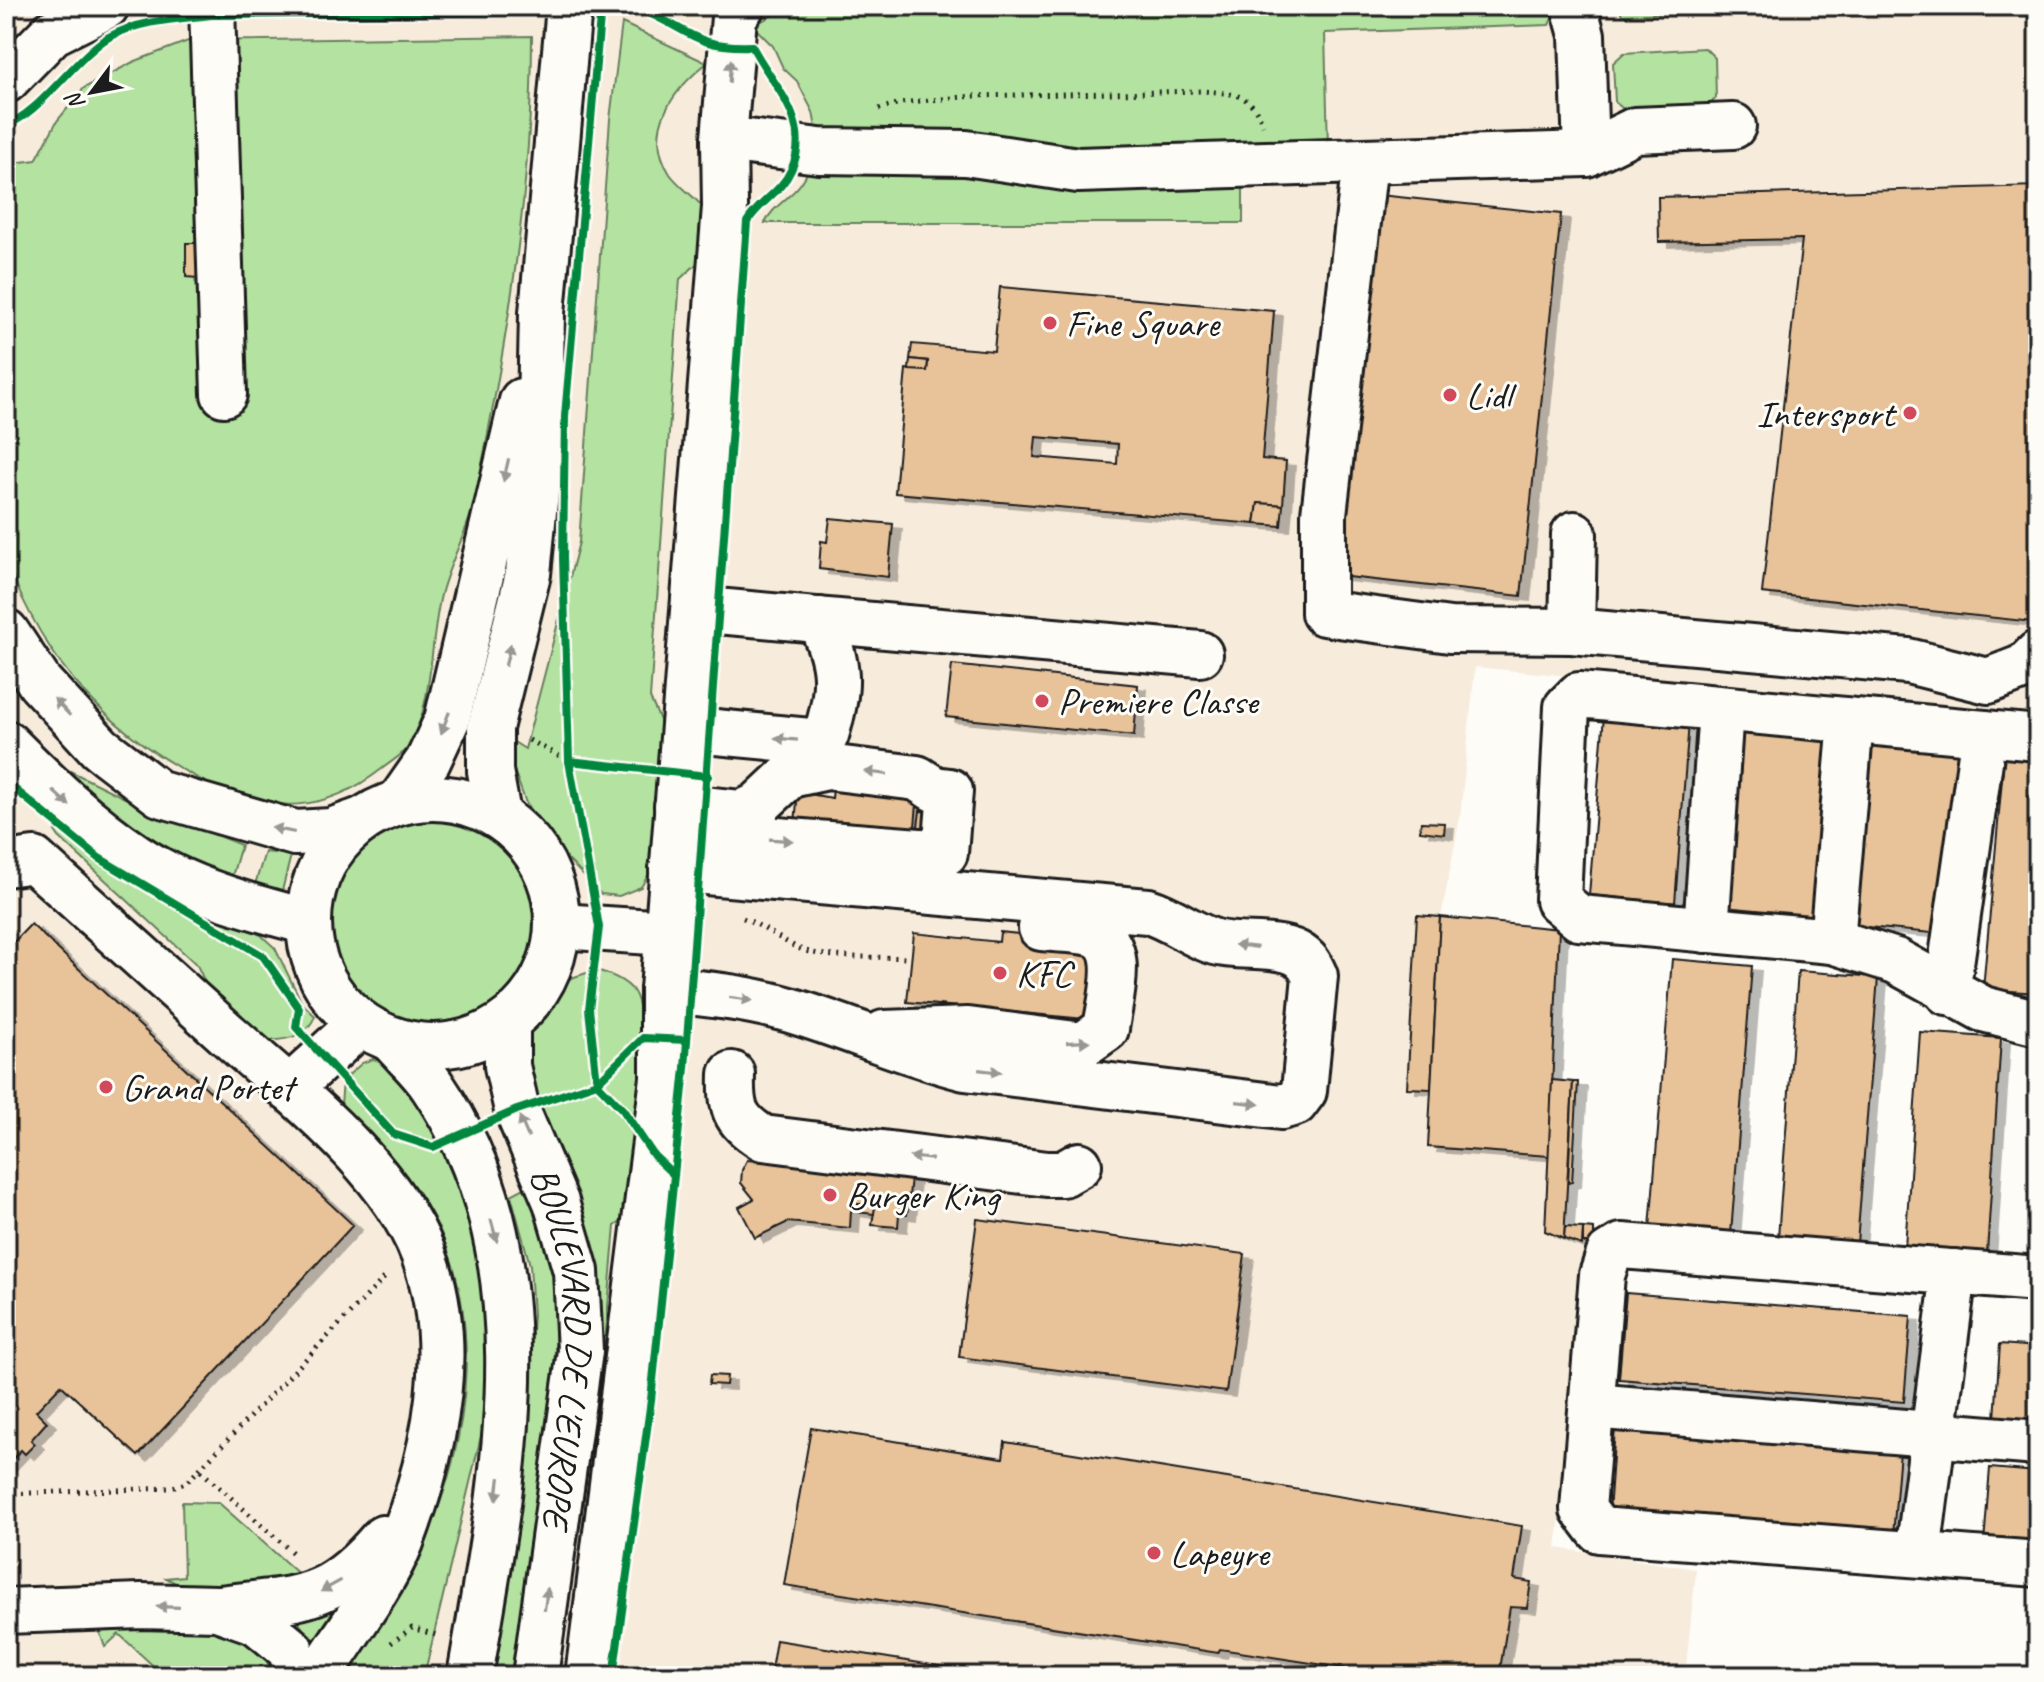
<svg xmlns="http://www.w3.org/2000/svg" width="2044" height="1682" font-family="Caveat,sans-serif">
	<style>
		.built { fill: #f7ebdb }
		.green { fill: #b4e2a1; stroke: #687f5e; stroke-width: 2 }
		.building { fill: #e8c299; stroke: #1c1c1c; stroke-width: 2; fill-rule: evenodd; filter: url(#shadow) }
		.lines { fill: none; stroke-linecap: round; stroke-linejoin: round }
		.minor-casing { stroke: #1c1c1c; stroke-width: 50 }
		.path { stroke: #1c1c1c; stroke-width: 5; stroke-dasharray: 2 6; stroke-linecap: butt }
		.minor { stroke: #fdfcf7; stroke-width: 44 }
		.cycleway-casing { stroke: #fdfcf7; stroke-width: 13 }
		.cycleway { stroke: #00873e; stroke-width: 8 }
		.oneway { fill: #989794 }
		.poi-dot { fill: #d1495b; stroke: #fdfcf7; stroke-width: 3 }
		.labels { text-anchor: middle; stroke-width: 6; stroke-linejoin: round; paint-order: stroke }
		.poi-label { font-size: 38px; fill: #1c1c1c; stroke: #fdfcf7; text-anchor: start }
		.street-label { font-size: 38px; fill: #1c1c1c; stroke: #fdfcf7 }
	</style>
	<defs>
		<filter id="shadow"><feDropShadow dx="9" dy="5" stdDeviation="0" flood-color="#0004"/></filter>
	</defs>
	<rect width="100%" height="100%" fill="#fdfcf7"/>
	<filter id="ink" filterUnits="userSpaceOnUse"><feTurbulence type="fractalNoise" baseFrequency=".0125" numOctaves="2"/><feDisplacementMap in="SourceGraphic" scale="16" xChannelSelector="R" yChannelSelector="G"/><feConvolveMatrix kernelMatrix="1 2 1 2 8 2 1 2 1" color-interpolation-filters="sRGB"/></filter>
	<g filter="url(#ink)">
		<polygon class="built" points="6,6 2038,6 2038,721 1475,667 1460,817 1441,917 1559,929 1545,1231 1594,1243 1556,1548 1696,1569 1685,1676 6,1676"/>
		<g class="green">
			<polygon points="789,6 1554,6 1556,10 1549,25 1325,33 1328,147 1070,152 817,133 813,112 797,81 783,68 773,46 753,26"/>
			<polygon points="1619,6 1841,6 1622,15"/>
			<path d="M622 23 707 63C673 90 642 130 670 174 678 185 692 195 701 205V260L680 279 650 698 668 738 656 862 641 887 619 896 601 894 552 843 526 803 512 765 509 739 525 749 579 542 610 119Z"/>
			<path d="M532 36C532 191 506 348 475 499 468 532 449 562 441 595 430 640 433 702 411 743 406 753 392 761 383 768 326 813 272 815 207 783 107 732 46 665 6 560V164L36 160 57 121 84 88 133 62 188 41Z"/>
			<polygon points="1705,48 1715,58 1716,98 1706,108 1627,112 1615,102 1613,63 1624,53"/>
			<path d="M809 168 967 169 1135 188 1243 187V223H765C774 202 800 195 809 168Z"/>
			<path d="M60 766 139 805 241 845 231 880C167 850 111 816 60 766Z"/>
			<circle cx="433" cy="922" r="102"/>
			<path d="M64 825 225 919 261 935 275 948 302 1003 315 1016C307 1037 284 1041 264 1040L209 991 197 965 59 837 55 831Z"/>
			<polygon points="265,852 291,855 280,899 253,891"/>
			<path d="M596 970C610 974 630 981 636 996 653 1037 632 1167 628 1217L615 1226 602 1377 594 1376V1253L581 1205 524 1072 533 1021 549 998 571 978Z"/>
			<path d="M373 1059 386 1063 408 1086 433 1129 469 1215 489 1301 486 1415 424 1676H340C367 1634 399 1592 421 1547 473 1443 488 1298 421 1197 399 1163 363 1139 341 1105L343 1080 362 1063Z"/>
			<polygon points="532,1184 553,1260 556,1314 553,1411 523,1627 513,1676 488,1676 527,1409 533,1315 530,1265 511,1195"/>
			<polygon points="182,1502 219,1503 309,1583 185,1588 166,1578 184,1576"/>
			<polygon points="357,1587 317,1659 301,1625 284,1612"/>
			<path d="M218 1628C248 1634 265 1646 272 1676H164L119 1634 105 1647 100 1633 105 1629Z"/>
		</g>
		<g class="building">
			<polygon points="2038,186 2038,573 2033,622 1762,593 1802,239 1659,242 1658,197"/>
			<polygon points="1379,195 1561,214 1521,596 1339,576"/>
			<polygon points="186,243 202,243 198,278 186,277"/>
			<path d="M1000 287 1274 311 1262 459 1286 461 1283 505 1258 503 1255 524 895 493 906 369 927 371 928 361 910 359 912 344 994 351ZM1036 437 1118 444 1117 464 1034 457Z"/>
			<polygon points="910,359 928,361 927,371 909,370"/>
			<polygon points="1258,503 1283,505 1281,526 1255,524"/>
			<polygon points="830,518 893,524 888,577 819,569 821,541 827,542"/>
			<polygon points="952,665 1138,685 1134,736 946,717"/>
			<polygon points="1604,715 1689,722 1675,903 1589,895"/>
			<polygon points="1741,729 1828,738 1811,921 1723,913"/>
			<polygon points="1871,745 1959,753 1943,934 1856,926"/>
			<polygon points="2004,757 2038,760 2038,993 1983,989"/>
			<polygon points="835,772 918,792 914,838 795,823 798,792 832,798"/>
			<polygon points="920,811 935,812 932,835 917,834"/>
			<polygon points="1421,822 1445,823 1444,834 1420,831"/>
			<polygon points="1417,915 1440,917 1431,1089 1407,1088"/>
			<polygon points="1440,917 1559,929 1549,1156 1428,1147"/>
			<polygon points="31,924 353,1225 138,1456 61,1385 36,1411 47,1422 31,1440 35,1444 25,1454 21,1450 6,1466 6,950"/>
			<polygon points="1000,932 1094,942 1090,981 1104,983 1085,1019 907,1002 914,933 999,942"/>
			<polygon points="1672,959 1752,966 1731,1234 1650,1228"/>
			<polygon points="1798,971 1878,977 1857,1244 1778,1238"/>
			<polygon points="1920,1032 2001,1038 1987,1253 1905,1247"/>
			<polygon points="1552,1080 1573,1082 1564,1239 1545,1231"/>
			<polygon points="1573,1082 1578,1082 1572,1182 1568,1183"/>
			<polygon points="780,1146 913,1159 907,1215 899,1214 898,1227 872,1225 875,1205 858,1204 857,1212 851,1211 850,1228 788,1222 755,1238 739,1207 754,1199 741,1183 742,1170 747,1160 778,1163"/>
			<polygon points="2038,1165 2038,1257 2031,1256"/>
			<polygon points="858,1204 875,1205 874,1214 857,1212"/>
			<polygon points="977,1219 1245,1254 1226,1392 959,1357"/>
			<polygon points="1565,1227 1583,1228 1582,1245 1564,1239"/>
			<polygon points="1583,1228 1594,1229 1594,1243 1583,1243"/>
			<polygon points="1626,1293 1911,1316 1904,1402 1619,1379"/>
			<polygon points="2000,1344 2038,1347 2038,1423 1995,1419"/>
			<polygon points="710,1375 727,1376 726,1385 709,1384"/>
			<polygon points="811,1428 1003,1458 1005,1442 1522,1526 1514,1579 1531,1582 1527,1608 1510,1607 1499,1676 1396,1676 1220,1649 1218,1653 784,1585"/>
			<polygon points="1615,1428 1900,1451 1893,1536 1609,1513"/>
			<polygon points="1990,1468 2038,1472 2038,1547 1984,1543"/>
			<polygon points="776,1640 976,1672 1003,1676 770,1676"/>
		</g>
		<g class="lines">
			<defs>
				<g id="minor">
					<polyline points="212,6 224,394"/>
					<polyline points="1574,6 1582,35 1586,154"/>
					<polyline points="6,80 52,33 106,6"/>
					<polyline points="724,139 819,151 966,153 1078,170 1586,154 1635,130 1733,126"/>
					<polyline points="1365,162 1324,514 1324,613 1450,630 1572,631 1908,661 1988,681 2024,667 2038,653"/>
					<polyline points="694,609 1200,654"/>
					<polyline points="1572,631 1574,534"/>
					<polyline points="6,632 40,683 100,748 160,794 295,833 331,831 359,821"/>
					<path d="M684 729 810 741 826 735C840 689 841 664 819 620"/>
					<polyline points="2038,738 1579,695 1567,707 1558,900 1579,918 1832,941 1896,961 1983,1009 2038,1023"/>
					<path d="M6 743C47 784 88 824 136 856 185 889 251 907 308 922"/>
					<circle cx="433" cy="922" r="124"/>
					<polyline points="400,801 428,761 447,720 522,401"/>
					<polyline points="498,814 490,771 490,728 528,574 539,459 542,313 569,6"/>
					<polyline points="676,832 945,853 950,791 934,789 917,778 827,767 790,775 757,806 742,813 677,806"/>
					<path d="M6 864 34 860C99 918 163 976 227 1034 294 1094 390 1167 423 1253 458 1346 435 1453 401 1542 385 1582 343 1638 319 1676"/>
					<polyline points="559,926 668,933"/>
					<polyline points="1706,930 1721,709"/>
					<polyline points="1832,941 1851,721"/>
					<path d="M663 990C706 993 749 998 790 1010 850 1028 905 1053 965 1068L1281 1107 1295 1103 1304 1091 1315 976C1310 965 1307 959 1296 953 1273 942 1240 949 1215 942 1191 935 1174 919 1148 911L672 869"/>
					<polyline points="1947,992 1984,733"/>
					<path id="s1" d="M507 1024V1066L517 1110 556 1202 576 1271 580 1351 535 1676"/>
					<path d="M884 1033 968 1030 1083 1045 1106 1029C1109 1003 1129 941 1091 933 1075 929 1057 930 1041 928"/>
					<path d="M393 1041C406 1056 422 1070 433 1087 551 1261 503 1483 470 1676"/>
					<path d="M732 1074C731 1107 733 1120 763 1138L1047 1174H1063L1079 1165"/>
					<polyline points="289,1089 360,1024"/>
					<polyline points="2038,1279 1622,1246 1609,1254 1602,1275 1583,1509 1599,1530 2038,1564"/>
					<polyline points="1592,1406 2038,1443"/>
					<polyline points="1918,1554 1954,1272"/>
					<path d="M219 1608C301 1597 326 1605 383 1538"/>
					<polyline points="6,1611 141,1606 217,1608 257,1622 291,1650 297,1676"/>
					<polyline points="588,1676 663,1078 663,990 725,207 724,139 734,17 742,6"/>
				</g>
			</defs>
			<use href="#minor" class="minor-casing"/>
			<g class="path">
				<path d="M879 109 900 103 973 96 1204 91C1236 94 1251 93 1263 125"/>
				<polyline points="529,740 569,761"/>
				<path d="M743 918C763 926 779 939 798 948 823 960 876 956 905 958"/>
				<polyline points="201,1471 295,1555"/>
				<polyline points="6,1494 169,1488 186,1483 388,1274"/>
				<polyline points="391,1643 412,1628 436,1635"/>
			</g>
			<use href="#minor" class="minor"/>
			<defs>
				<g id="cycleway">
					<polyline points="601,6 565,416 563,558 569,761 708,776"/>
					<path d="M6 124C35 119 76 56 109 37 140 20 177 19 212 15L642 10C691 30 693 48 752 46 772 85 814 122 791 170 782 191 759 202 747 222L685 1068 651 1400 613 1676"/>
					<polyline points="569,761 599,927 589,1009 597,1083 623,1110 654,1156 674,1175"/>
					<polyline points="6,782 99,858 263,956 299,1008 296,1027 393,1134 433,1147 517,1110 597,1083 643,1038 687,1040"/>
				</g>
			</defs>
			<use href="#cycleway" class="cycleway-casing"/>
			<use href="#cycleway" class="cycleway"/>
		</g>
		<defs><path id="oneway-solid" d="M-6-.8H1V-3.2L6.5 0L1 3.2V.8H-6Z" transform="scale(2)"/></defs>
		<g class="oneway">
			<use href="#oneway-solid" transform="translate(730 71) rotate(-86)"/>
			<use href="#oneway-solid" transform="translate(506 470) rotate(103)"/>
			<use href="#oneway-solid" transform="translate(508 655) rotate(-76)"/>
			<use href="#oneway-solid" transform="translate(62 707) rotate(-133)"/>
			<use href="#oneway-solid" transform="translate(445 723) rotate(111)"/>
			<use href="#oneway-solid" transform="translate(786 739) rotate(-175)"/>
			<use href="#oneway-solid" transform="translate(876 773) rotate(-173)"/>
			<use href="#oneway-solid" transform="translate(61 798) rotate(42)"/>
			<use href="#oneway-solid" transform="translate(283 830) rotate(-168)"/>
			<use href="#oneway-solid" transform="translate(781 840) rotate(4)"/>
			<use href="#oneway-solid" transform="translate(1246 946) rotate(-173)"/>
			<use href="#oneway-solid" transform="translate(741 999) rotate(8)"/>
			<use href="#oneway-solid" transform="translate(1078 1042) rotate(-3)"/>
			<use href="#oneway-solid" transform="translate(990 1071) rotate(7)"/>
			<use href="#oneway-solid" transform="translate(1248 1103) rotate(7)"/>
			<use href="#oneway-solid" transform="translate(524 1127) rotate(-113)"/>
			<use href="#oneway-solid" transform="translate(921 1158) rotate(-173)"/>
			<use href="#oneway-solid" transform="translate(494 1231) rotate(75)"/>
			<use href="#oneway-solid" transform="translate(498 1489) rotate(97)"/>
			<use href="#oneway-solid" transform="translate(331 1586) rotate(151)"/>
			<use href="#oneway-solid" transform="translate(546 1599) rotate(-82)"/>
			<use href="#oneway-solid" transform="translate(168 1607) rotate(-178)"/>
		</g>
	</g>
	<g class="poi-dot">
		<circle cx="1050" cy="323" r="8"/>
		<circle cx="1450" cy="395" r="8"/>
		<circle cx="1910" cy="413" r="8"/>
		<circle cx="1042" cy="701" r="8"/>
		<circle cx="1000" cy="973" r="8"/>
		<circle cx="106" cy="1087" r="8"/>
		<circle cx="830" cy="1195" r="8"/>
		<circle cx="1154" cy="1553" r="8"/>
	</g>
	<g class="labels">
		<g class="poi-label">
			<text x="1066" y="336">Fine Square</text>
			<text x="1466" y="408">Lidl</text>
			<text x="1894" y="426" text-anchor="end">Intersport</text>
			<text x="1058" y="714">Premiere Classe</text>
			<text x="1016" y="986">KFC</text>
			<text x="122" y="1100">Grand Portet</text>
			<text x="846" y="1208">Burger King</text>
			<text x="1170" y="1566">Lapeyre</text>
		</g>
		<g class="street-label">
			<text dy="13" stroke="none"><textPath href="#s1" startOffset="334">BOULEVARD DE L'EUROPE</textPath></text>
		</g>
	</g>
	<rect width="2044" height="1682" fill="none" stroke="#fdfcf7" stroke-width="32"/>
	<rect x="16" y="16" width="2012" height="1650" fill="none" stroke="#1c1c1c" stroke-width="3" filter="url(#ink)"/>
	<g transform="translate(92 92) rotate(238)" stroke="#fdfcf7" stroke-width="6" paint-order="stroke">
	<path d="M0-6L14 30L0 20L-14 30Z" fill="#1c1c1c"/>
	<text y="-12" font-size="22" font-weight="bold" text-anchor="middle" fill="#1c1c1c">N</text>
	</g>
</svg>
